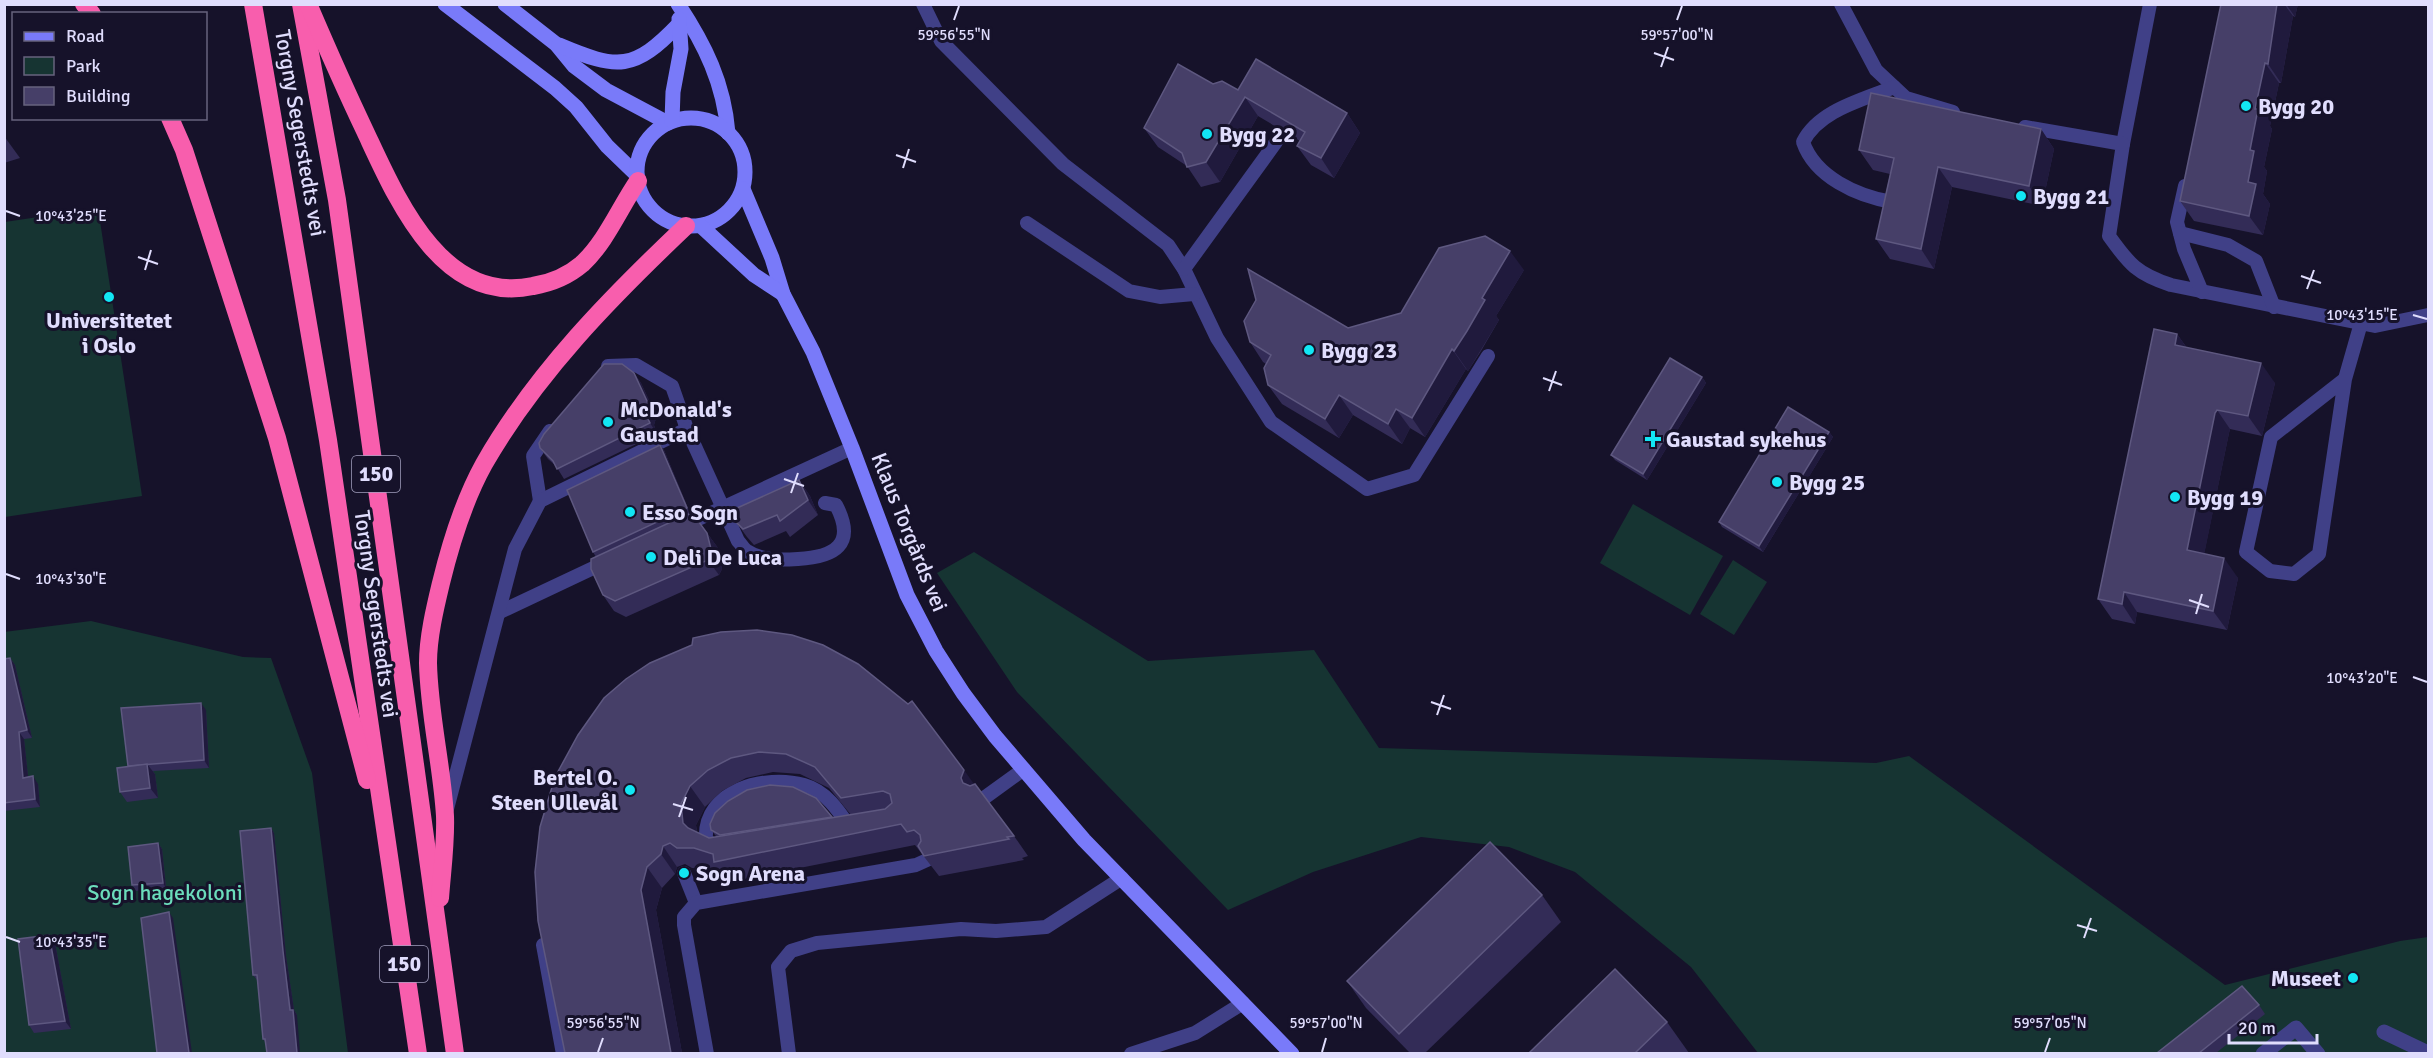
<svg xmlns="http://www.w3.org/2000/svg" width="2433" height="1058" font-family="Signika,sans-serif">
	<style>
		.green { fill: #163432 }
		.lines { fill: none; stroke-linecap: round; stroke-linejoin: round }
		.lane { stroke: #404087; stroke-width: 14 }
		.street { stroke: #404087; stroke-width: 15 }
		.secondary { stroke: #797af9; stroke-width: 15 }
		.highway { stroke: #f85ead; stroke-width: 18 }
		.wall { fill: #332c57; fill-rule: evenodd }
		.shaded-wall { fill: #201a3d }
		.building { fill: #463f68; stroke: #5e5880; stroke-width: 1.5; fill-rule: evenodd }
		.ticks { fill: none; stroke: #e0ddfd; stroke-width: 2 }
		.poi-dot { fill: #12e6f4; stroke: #16122a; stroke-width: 2 }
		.labels { text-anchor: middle; stroke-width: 6; stroke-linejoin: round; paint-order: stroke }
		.shield { fill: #16122a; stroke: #a3a0be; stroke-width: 1.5 }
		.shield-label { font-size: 21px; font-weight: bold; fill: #e0ddfd }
		.poi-label { font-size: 22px; font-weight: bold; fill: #e0ddfd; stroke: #16122a; text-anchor: start }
		.street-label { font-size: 22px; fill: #e0ddfd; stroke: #16122a }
		.park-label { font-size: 22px; fill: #6bdcbb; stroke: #16122a }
		.ticks-label { font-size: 15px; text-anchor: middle; fill: #e0ddfd; stroke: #16122a; stroke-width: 6; stroke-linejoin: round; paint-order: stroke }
	</style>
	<rect width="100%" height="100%" fill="#16122a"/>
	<g class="green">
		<polygon points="98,208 142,496 5,517 5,222"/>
		<polygon points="1633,504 1723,556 1690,615 1600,563"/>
		<polygon points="974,552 1148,661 1314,650 1379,748 1876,763 1909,756 2225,985 2400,941 2428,937 2428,1053 1758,1053 1691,967 1575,872 1509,847 1421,837 1313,872 1228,910 1017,692 937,573"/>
		<polygon points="1733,560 1767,582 1734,635 1700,614"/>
		<polygon points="91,621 243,657 271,658 312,773 348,1053 5,1053 4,632"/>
	</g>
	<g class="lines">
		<g class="lane">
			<polyline points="923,4 941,41 1063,164 1168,245 1184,269 1217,338 1271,422 1367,489 1414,475 1488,356"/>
			<polyline points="1841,4 1876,70 1906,98 1953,112"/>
			<path d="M2150 4 2123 144 2109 236C2129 264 2137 274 2171 285L2375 326 2428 315"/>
			<polyline points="2025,127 2123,144"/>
			<polyline points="2185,186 2177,222 2184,249 2202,292"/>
			<path d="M1892 202C1857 196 1815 177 1803 142 1819 110 1863 100 1894 87"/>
			<polyline points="1027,223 1129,291 1160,297 1194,294"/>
			<polyline points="2180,233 2228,245 2256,261 2274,307"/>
			<polyline points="1184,269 1276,142"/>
			<path d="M608 366 636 365 672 386 687 429 738 541C741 544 744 549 747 551 761 561 782 560 798 559 834 557 857 545 836 505L825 503"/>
			<polyline points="2345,379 2271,437 2246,552 2270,571 2294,574 2319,554 2345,379 2361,323"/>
			<polyline points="540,501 533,456 550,431"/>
			<polyline points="681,527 852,448"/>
			<polyline points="500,612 606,562"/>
			<polyline points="984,798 1024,769"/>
			<polyline points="447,809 515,549 540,501 687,429"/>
			<path d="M715 848 706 839C703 790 765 774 804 785 826 791 839 811 851 829"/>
			<polyline points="684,873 696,903"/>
			<polyline points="543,945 563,1054"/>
			<polyline points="707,1054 684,925 684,917 696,903 916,865 927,860"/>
			<polyline points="789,1054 778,967 791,951 817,943 961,929 996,931 1046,927 1122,878"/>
			<polyline points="1131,1054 1195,1033 1243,1003"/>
		</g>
		<g class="street">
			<polyline points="2384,1032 2428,1053"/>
			<polyline points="2263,1054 2296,1028 2318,1054"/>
		</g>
		<g class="secondary">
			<polyline points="445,4 555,88 576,107 607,146 637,175"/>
			<polyline points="505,4 556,44 574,66 606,90 668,123"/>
			<path d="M678 4C705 45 724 83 728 133"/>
			<path d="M559 45C618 70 634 71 679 24"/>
			<circle cx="691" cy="172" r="54"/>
			<polyline points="672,121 673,92 681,49 679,19"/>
			<polyline points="743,189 772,258 783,294 813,352 852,448 907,595 936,651 963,693 995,736 1084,840 1292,1054"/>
			<polyline points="701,226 754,275 783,294"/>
		</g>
		<g class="highway">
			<polyline points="84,4 92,14"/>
			<polyline points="253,4 328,440 418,1054"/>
			<polyline points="301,4 337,200 455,1054"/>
			<path d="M309 6C327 48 345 89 365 131 396 197 441 306 533 286 551 283 568 276 582 264 606 242 620 207 638 181"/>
			<polyline points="170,118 184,150 277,438 367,780"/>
			<path d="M440 898C442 871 446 843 445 816 442 765 429 714 428 663 428 637 435 608 441 583 451 542 464 500 484 464 536 373 611 297 686 226"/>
		</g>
	</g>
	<g class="wall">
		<polygon points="2221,4 2298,4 2295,17 2293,16 2281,83 2279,83 2270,126 2272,129 2264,167 2267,171 2263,194 2270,204 2263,235 2194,221 2180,201"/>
		<polygon points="1213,84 1347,113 1360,133 1334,178 1311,165 1297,146 1300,141 1258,116 1220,182 1201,187 1187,166 1158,147 1144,128"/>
		<polygon points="2041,129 2054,149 2042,206 1952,187 1934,269 1890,259 1876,239 1890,174 1873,170 1859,150"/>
		<polygon points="4,136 20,158 4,163"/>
		<polygon points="1524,270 1496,316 1499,320 1481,351 1468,371 1466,369 1425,437 1410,428 1402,444 1353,415 1339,438 1282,404 1268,385 1266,364 1263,362 1250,342 1348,328 1401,313"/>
		<polygon points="2177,334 2187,348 2275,383 2262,436 2230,429 2229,433 2204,554 2238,578 2227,630 2137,612 2135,624 2112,619 2098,599"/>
		<polygon points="634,373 641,383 654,411 656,418 654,425 657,434 564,479 556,466 548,459 540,448"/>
		<polygon points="1702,377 1706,383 1647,480 1615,460 1611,455"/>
		<polygon points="1829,432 1833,437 1763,552 1722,527 1719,522"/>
		<polygon points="660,445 664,450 690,513 688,514 707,533 718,548 722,569 719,575 626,617 614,611 603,595 596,557 593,552"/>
		<polygon points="799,480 810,496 818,515 790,537 786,531 754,545 747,537 736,522"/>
		<polygon points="10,658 15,665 32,738 24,739 28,777 38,784 40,807 4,811 4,659"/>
		<path d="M604 698 974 785 1014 836 1028 856 1022 858 1024 860 939 876 915 845 729 882 722 873 709 869 692 868 685 864 677 867 675 874 662 888 656 910 682 1053H565ZM773 772 800 774 829 788 851 815 832 818 816 798 711 830 715 835 717 837 709 838 697 832 696 825 705 807 722 791 746 778Z"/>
		<polygon points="206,710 209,768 153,771 155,774 158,798 127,802 120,792 129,766"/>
		<polygon points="271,828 274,833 286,956 294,1010 297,1015 266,1043 263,1039 257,980 253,975"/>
		<polygon points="158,843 162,849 166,888 136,891 132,885"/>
		<polygon points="1542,895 1561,922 1425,1053 1410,1053 1366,1008 1347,981"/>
		<polygon points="55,943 71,1029 34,1033 29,1025"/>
		<polygon points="2259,1005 2265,1014 2216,1053 2157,1053"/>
		<polygon points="1667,1022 1689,1053 1529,1053"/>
	</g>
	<g class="shaded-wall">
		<polygon points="2277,4 2284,4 2293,16 2281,83 2268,64"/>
		<polygon points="2286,4 2298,4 2295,17"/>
		<polygon points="2265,63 2279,83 2270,126 2272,129 2264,167 2267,171 2263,194 2270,204 2263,235 2249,216 2248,182 2250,150 2255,109"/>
		<polygon points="1245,97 1258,116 1220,182 1206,162"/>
		<polygon points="1347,113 1360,133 1334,178 1321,158"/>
		<polygon points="2041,129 2054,149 2042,206 2029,186"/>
		<polygon points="1938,167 1952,187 1934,269 1921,249"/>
		<polygon points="1510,251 1524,270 1496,316 1499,320 1468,371 1454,351 1482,298"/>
		<polygon points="2177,334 2191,354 2175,345"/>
		<polygon points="1452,349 1466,369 1425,437 1412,418"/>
		<polygon points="2261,363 2275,383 2262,436 2248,416"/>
		<polygon points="634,373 641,383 654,411 656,418 654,425 657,434 650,423 646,415"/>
		<polygon points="1702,377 1706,383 1647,480 1643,474"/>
		<polygon points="1339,395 1353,415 1339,438 1325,419"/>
		<polygon points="1396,409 1410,428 1402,444 1388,424"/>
		<polygon points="2217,410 2230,429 2229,433 2201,570 2187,550 2215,413"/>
		<polygon points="1829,432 1833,437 1763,552 1759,546"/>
		<polygon points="660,445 664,450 690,513 687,508"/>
		<polygon points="799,480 810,496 818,515 808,500"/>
		<polygon points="707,533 718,548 722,569 719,575 708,560"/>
		<polygon points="2224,558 2238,578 2227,630 2213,611"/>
		<polygon points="2124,592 2137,612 2135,624 2122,604"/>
		<polygon points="10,658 15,665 32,738 27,730"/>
		<polygon points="201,703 206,710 209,768 204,760"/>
		<polygon points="19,732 24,739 29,785 23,778"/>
		<polygon points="147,764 155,774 158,798 150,788"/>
		<polygon points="964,770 979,791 963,783 961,778"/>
		<polygon points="33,776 38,784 40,807 35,799"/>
		<polygon points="690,786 705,807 696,825 698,843 683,823 681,804"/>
		<polygon points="271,828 274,833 286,956 294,1010 297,1015 300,1053 297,1053 283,951"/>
		<polygon points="158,843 162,849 166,888 163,883"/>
		<polygon points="663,846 677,867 675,874 661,854"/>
		<polygon points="647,867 662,888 656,910 682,1053 671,1053 641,890"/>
		<polygon points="169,912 173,918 192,1053 189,1053"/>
		<polygon points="49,935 55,943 71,1029 65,1021"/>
	</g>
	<g class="building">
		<polygon points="2221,4 2277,4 2268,64 2265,63 2255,109 2258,109 2250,150 2254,151 2248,182 2256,184 2249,216 2180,201"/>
		<polygon points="1256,59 1347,113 1321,158 1297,146 1305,132 1245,97 1206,162 1187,167 1182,153 1144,128 1178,64 1213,84 1222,81 1238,90"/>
		<polygon points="1871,93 2041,129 2029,186 1938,167 1921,249 1876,239 1894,158 1859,150"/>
		<polygon points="1485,236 1510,251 1482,298 1485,300 1467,331 1454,351 1452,349 1412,418 1396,409 1388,424 1339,395 1325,419 1268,385 1264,368 1271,355 1250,342 1244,321 1256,300 1248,269 1348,328 1401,313 1439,248"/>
		<polygon points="2154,329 2177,334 2175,345 2261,363 2248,416 2217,410 2215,413 2187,550 2224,558 2213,611 2124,592 2122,604 2098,599"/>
		<polygon points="1670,358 1702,377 1643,474 1611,455"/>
		<polygon points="604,364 622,364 634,373 647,401 649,407 646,415 650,423 557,469 553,461 540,448 539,443 544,434"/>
		<polygon points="1788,407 1829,432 1759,546 1719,522"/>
		<polygon points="660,445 687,508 593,552 567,490"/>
		<polygon points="799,480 808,500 780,521 777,515 743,529 736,522 737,508"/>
		<polygon points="688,514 696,518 707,533 712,553 708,560 615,601 603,595 591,569 591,559"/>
		<path d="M757 630 792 635 823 645 858 664 908 704 912 701 964 770 961 778 963 783 970 786 975 784 1014 836 1007 837 1009 839 924 856 918 846 921 841 920 835 914 830 907 832 901 824 714 862 713 854 694 848H677L670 843 663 846 661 854 647 867 641 890 671 1053H565L538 921 535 872 540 827 555 777 578 735 604 698 626 679 650 663 692 645 693 638 721 632ZM759 752 786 754 815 767 841 798 883 791 890 794 892 803 885 809 709 838 688 828 683 823 681 804 690 786 708 770 731 758Z"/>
		<polygon points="10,658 27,730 19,732 23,778 33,776 35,799 4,803 4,659"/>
		<polygon points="201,703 204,760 128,766 121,708"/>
		<polygon points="147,764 150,788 120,792 117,768"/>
		<polygon points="770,785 793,787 816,798 832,817 720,835 711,830 710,824 715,813 728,801 747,790"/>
		<polygon points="271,828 283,951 290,1010 293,1010 297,1053 267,1053 265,1039 263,1039 257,975 253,975 240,831"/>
		<polygon points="1490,842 1542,895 1399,1034 1347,981"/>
		<polygon points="158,843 163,883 132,885 128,847"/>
		<polygon points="169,912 189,1053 157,1053 141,918"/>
		<polygon points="49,935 65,1021 29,1025 18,939"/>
		<polygon points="1615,969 1667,1022 1635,1053 1529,1053"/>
		<polygon points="2242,986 2259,1005 2199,1053 2157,1053"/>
	</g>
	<path class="ticks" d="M954 20 959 6M1677 20 1682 6M1654 53 1674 60M1661 67 1668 47M896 155 916 162M903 168 909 149M6 211 20 216M138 257 158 264M145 270 151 250M2301 276 2321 283M2307 289 2314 270M2413 315 2427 319M1543 378 1562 385M1549 391 1556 371M784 479 804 486M791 493 798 473M6 574 20 579M2189 600 2209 607M2196 614 2202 594M2413 677 2427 682M1431 702 1451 709M1437 715 1444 695M673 804 693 810M679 817 686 797M2077 925 2097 931M6 937 20 942M2084 938 2091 918M598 1052 603 1038M1322 1052 1326 1038M2045 1052 2050 1038"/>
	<g class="poi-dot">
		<circle cx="2246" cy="106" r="6"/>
		<circle cx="1207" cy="134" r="6"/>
		<circle cx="2021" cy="196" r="6"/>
		<circle cx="109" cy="297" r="6"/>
		<circle cx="1309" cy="350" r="6"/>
		<circle cx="608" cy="422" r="6"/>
		<path d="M1650 430h6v6h6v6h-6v6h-6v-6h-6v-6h6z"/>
		<circle cx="1777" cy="482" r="6"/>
		<circle cx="2175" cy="497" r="6"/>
		<circle cx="630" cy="512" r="6"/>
		<circle cx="651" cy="557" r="6"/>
		<circle cx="630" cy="790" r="6"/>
		<circle cx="684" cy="873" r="6"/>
		<circle cx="2353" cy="978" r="6"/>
	</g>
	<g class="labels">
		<g class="shield">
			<rect x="352" y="456" width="48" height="36" rx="4.5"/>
			<rect x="380" y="946" width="48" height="36" rx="4.5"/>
		</g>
		<g class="shield-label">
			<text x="376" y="481">150</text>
			<text x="404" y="971">150</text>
		</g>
		<g class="poi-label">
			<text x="2258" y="114">Bygg 20</text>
			<text x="1219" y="142">Bygg 22</text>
			<text x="2033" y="204">Bygg 21</text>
			<text x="109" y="328" text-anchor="middle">Universitetet<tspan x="109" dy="25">i Oslo</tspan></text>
			<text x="1321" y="358">Bygg 23</text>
			<text x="620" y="417">McDonald's<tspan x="620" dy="25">Gaustad</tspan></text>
			<text x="1666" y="447">Gaustad sykehus</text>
			<text x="1789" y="490">Bygg 25</text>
			<text x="2187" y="505">Bygg 19</text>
			<text x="642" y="520">Esso Sogn</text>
			<text x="663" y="565">Deli De Luca</text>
			<text x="618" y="785" text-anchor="end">Bertel O.<tspan x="618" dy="25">Steen Ullevål</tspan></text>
			<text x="696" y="881">Sogn Arena</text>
			<text x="2341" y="986" text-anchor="end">Museet</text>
		</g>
		<g class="street-label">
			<text transform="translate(301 133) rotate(80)" y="8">Torgny Segerstedts vei</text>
			<text transform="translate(910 532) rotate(68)" y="8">Klaus Torgårds vei</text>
			<text transform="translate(377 614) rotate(82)" y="8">Torgny Segerstedts vei</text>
		</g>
		<g class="park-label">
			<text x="165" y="900">Sogn hagekoloni</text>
		</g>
	</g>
	<g class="ticks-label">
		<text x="954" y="40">59°56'55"N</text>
		<text x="1677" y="40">59°57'00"N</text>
		<text x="71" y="221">10°43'25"E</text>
		<text x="2362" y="320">10°43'15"E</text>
		<text x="71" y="584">10°43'30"E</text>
		<text x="2362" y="683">10°43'20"E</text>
		<text x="71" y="947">10°43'35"E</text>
		<text x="603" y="1028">59°56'55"N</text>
		<text x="1326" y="1028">59°57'00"N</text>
		<text x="2050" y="1028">59°57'05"N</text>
	</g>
	<rect width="2433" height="1058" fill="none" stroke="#e0ddfd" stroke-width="12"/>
	<rect x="12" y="12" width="195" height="108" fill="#16122a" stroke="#67637e" stroke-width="1.5"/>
	<rect x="24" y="32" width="30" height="9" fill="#797af9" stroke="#67637e" stroke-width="1.5"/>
	<text x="66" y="42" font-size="18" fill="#e0ddfd">Road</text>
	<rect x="24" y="57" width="30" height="18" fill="#163432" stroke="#67637e" stroke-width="1.5"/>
	<text x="66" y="72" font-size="18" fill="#e0ddfd">Park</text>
	<rect x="24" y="87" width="30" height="18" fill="#463f68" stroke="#67637e" stroke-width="1.5"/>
	<text x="66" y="102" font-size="18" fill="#e0ddfd">Building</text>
	<path d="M2229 1034v9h88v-9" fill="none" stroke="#e0ddfd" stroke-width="3"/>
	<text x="2238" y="1034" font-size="18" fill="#e0ddfd" stroke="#16122a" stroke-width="4.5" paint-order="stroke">20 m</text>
</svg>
